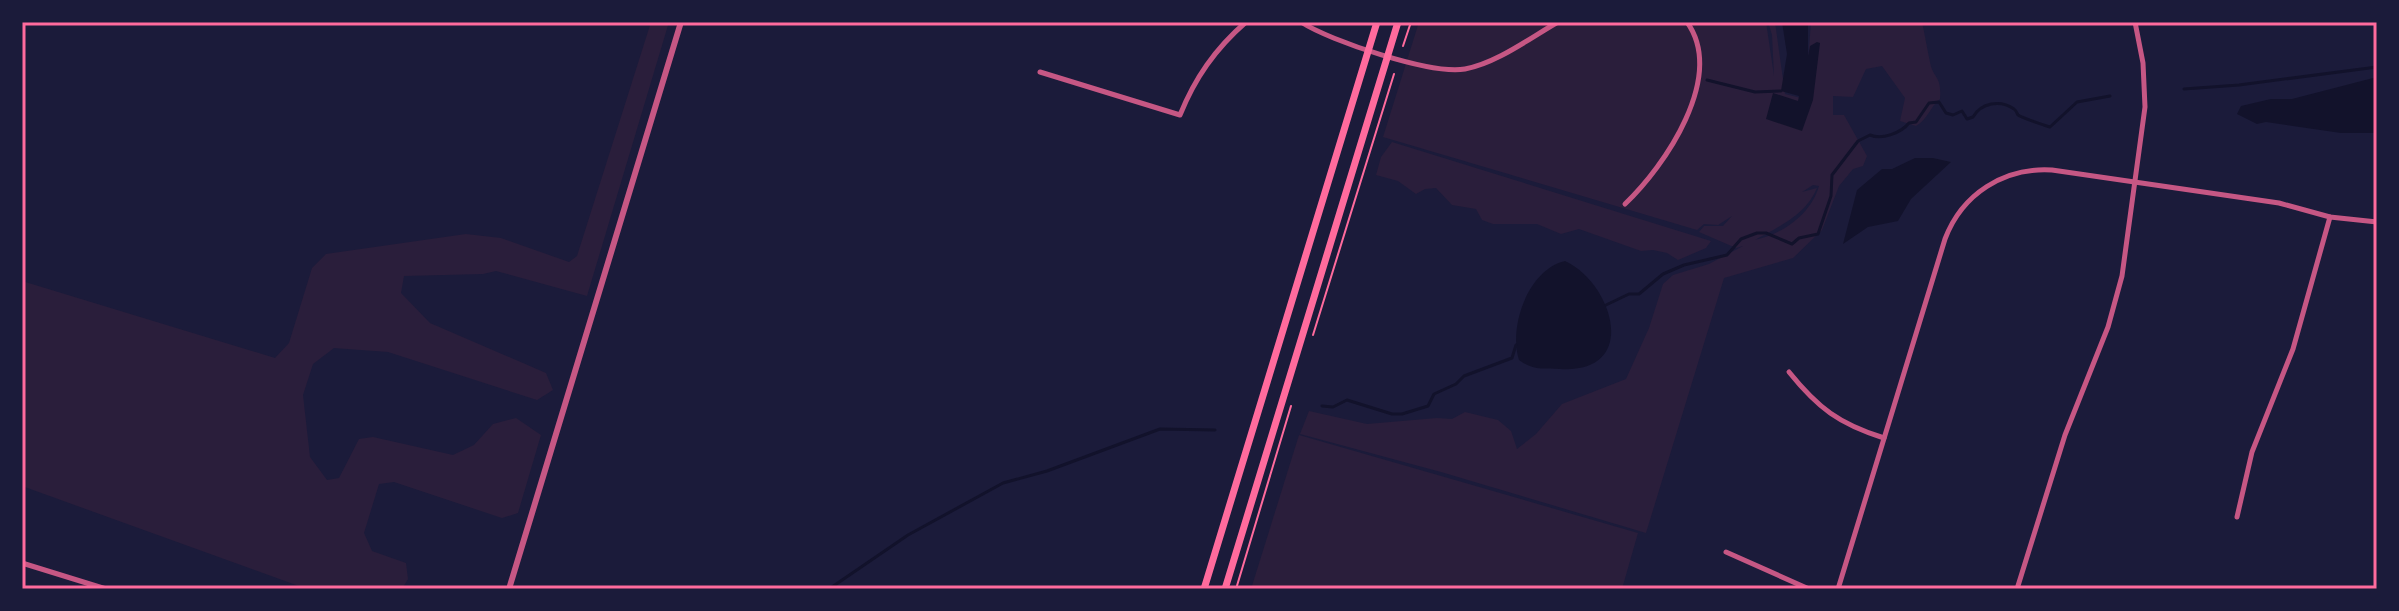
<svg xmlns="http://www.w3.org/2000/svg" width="2399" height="611" font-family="Arial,sans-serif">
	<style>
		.green { fill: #2a1e3b; fill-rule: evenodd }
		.water { fill: #12122b }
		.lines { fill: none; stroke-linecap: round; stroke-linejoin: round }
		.stream { stroke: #12122b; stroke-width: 3 }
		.path { stroke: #ff6b9d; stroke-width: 2 }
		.minor { stroke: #c65784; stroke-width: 5 }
		.tertiary { stroke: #c65784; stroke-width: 6 }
		.secondary { stroke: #ff6b9d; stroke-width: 7 }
		.neatline { fill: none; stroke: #ff6b9d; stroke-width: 3 }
	</style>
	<rect width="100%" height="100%" fill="#1b1b3a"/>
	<g class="green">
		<polygon points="651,22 669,22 587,296 496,271 483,274 404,276 401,293 430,323 546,373 553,390 537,400 388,352 334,348 313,364 303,395 310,457 327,480 339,478 359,439 373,437 453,455 474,445 493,424 516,418 541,435 518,513 502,518 394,482 379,484 364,533 372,551 406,563 408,579 402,589 307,589 22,486 22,281 275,358 289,343 312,268 326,254 466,234 501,238 569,262 577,256"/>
		<path d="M1419 22H1766L1774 76 1772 35 1768 22H1775L1785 94 1801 98 1807 76 1811 22H1922C1925 35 1927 49 1930 62 1933 79 1942 75 1940 99 1930 107 1928 119 1916 126L1900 121 1905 98 1882 66 1866 69 1853 97 1833 96V115H1844L1867 156 1863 166 1853 169 1839 186 1822 230 1793 258 1724 278 1646 533 1441 472 1300 434 1309 411 1367 424 1437 418 1452 419 1465 412 1498 420 1511 431 1517 449 1536 434 1562 404 1626 379 1649 328 1663 284 1673 275 1709 264 1743 246 1736 248 1699 232 1704 226H1723L1732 216 1718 225 1704 224 1697 230 1383 137ZM1813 185 1819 186C1811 214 1783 234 1755 240 1778 227 1806 215 1817 188L1802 192Z"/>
		<polygon points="1392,142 1711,241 1706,248 1678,260 1667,253 1653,250 1641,251 1579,229 1561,234 1537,224 1493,224 1482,220 1476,209 1452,205 1436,188 1425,189 1416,194 1398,181 1376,175 1381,157"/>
		<polygon points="1299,435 1638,533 1622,589 1251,589"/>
	</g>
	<g class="water">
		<polygon points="1782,22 1808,22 1808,56 1810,46 1817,42 1820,43 1813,100 1802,131 1766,119 1773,93 1798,101 1799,96 1781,91 1787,54"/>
		<polygon points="2377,77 2377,133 2341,133 2266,122 2257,124 2237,114 2241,106 2271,99 2292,99"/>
		<polygon points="1915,158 1933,158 1951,162 1911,199 1898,221 1868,227 1843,244 1857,190 1882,169 1892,169"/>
		<path d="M1565 261C1614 284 1640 374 1560 369 1543 368 1534 371 1519 360 1508 326 1529 269 1565 261Z"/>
	</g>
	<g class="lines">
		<g class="stream">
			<polyline points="1707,80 1755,92 1781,91"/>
			<polyline points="2184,89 2239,85 2377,67"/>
			<path d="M1606 305 1629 294H1639L1663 274 1684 265 1727 255 1741 239 1757 233H1766L1792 244 1799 238 1818 234 1831 196 1832 175 1858 141 1870 135C1882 140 1901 133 1909 123L1916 122 1929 103 1939 102 1946 113 1953 115 1962 111 1967 119 1973 117C1981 103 2000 99 2014 109 2016 110 2017 113 2018 115 2023 118 2043 125 2050 127L2077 102 2110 96"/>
			<polyline points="1322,406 1333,407 1347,400 1392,414 1402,414 1428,406 1434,394 1456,384 1464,376 1512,358 1516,345"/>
			<polyline points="829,589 908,535 1003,483 1047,471 1160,429 1215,430"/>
		</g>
		<g class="path">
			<polyline points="1403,46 1411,22"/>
			<polyline points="1313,335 1394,74"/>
			<polyline points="1236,589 1291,406"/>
		</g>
		<g class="minor">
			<path d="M1301 22C1330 41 1432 75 1465 69 1497 63 1530 38 1558 22"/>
			<path d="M1040 72 1180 115C1195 78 1215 49 1246 22"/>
			<path d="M1625 204C1665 166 1726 77 1687 22"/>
			<path d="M1789 372C1818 408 1839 424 1884 438"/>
			<polyline points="2237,517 2252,452 2293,349 2330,217"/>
			<polyline points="1726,552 1809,589"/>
			<polyline points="22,563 106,589"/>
			<path d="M1838 589 1945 239C1962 194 2004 167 2052 170L2279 203 2330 217 2377 222"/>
			<polyline points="2017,589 2065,435 2108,327 2122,276 2145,107 2143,63 2135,22"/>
		</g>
		<polyline class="tertiary" points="509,589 681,22"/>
		<g class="secondary">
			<polyline points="1204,589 1377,22"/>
			<polyline points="1225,589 1398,22"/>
		</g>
	</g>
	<rect width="2399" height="611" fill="none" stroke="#1b1b3a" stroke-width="48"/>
	<rect x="24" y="24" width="2351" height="563" class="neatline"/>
</svg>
